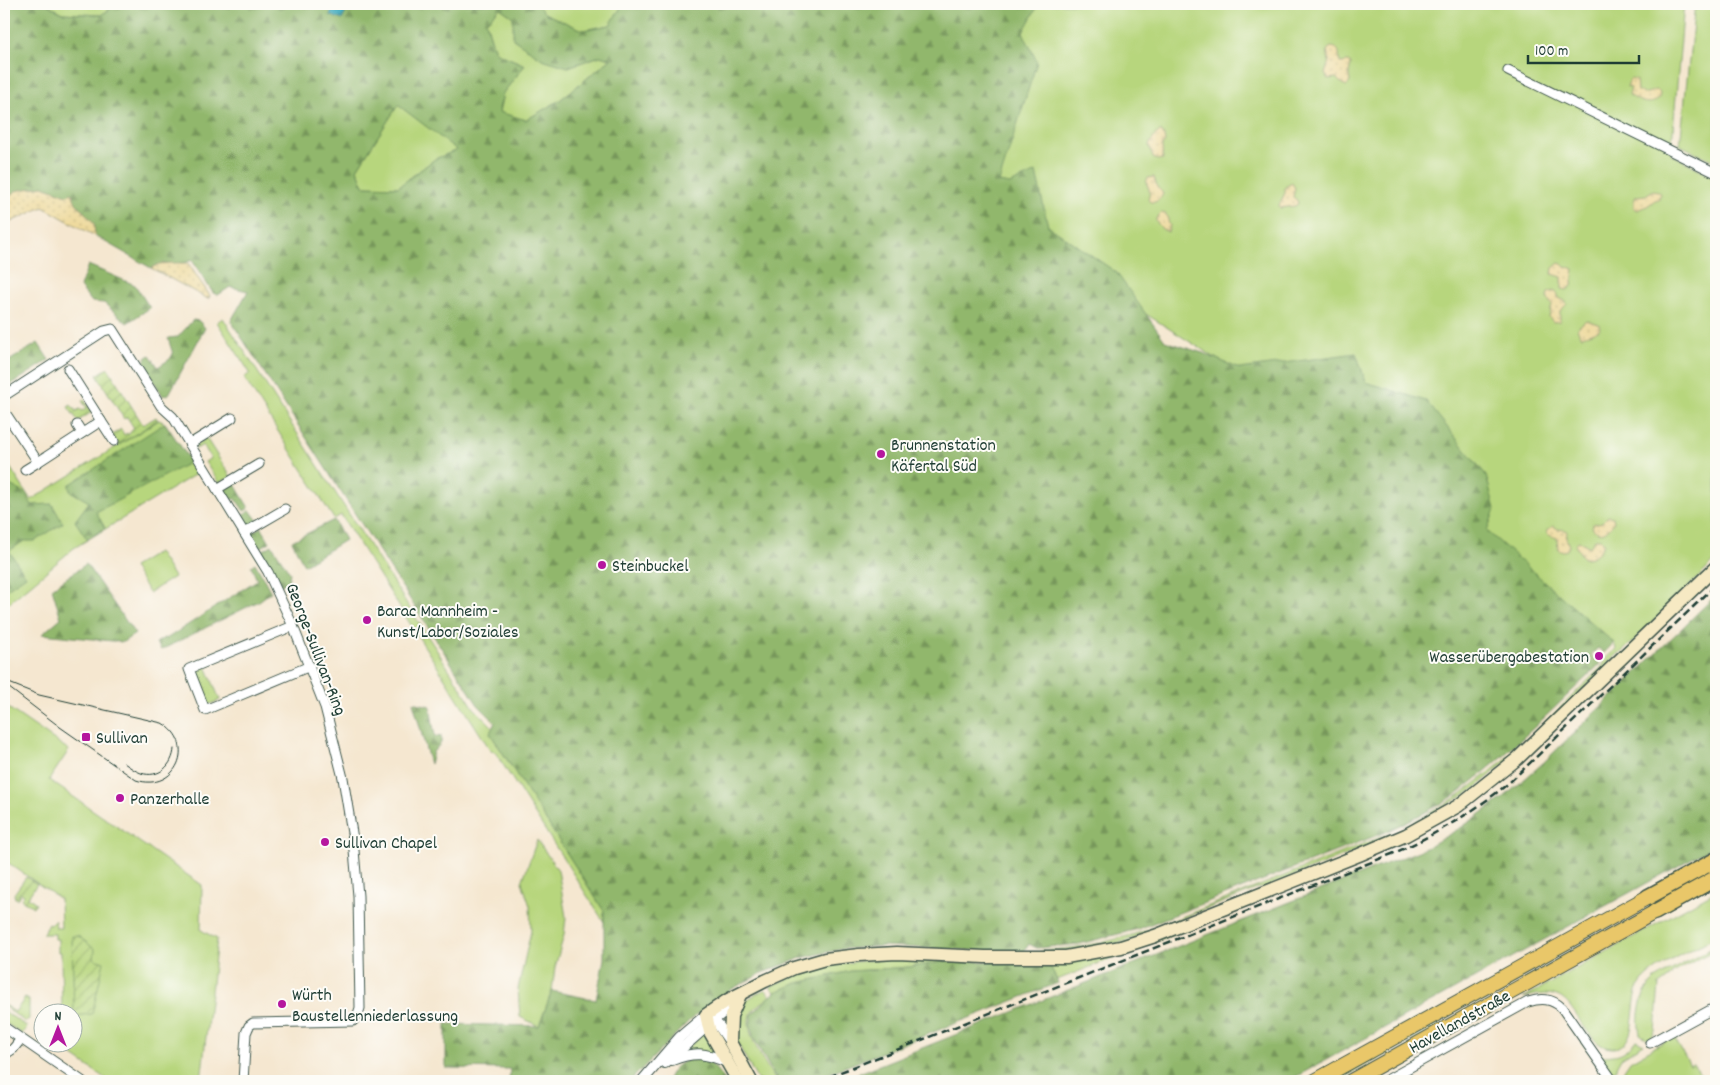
<svg xmlns="http://www.w3.org/2000/svg" width="1720" height="1085" font-family="Dekko,sans-serif">
	<style>
		.green { fill: #b7d67d; stroke: #6b8a58 }
		.forest { fill: url(#forest-firs); stroke: #587a50; fill-rule: evenodd }
		.sand { fill: url(#sand-dots); stroke: #868c69 }
		.garden { fill: url(#garden-furrows); stroke: #6b8a58 }
		.water { fill: url(#water-waves); stroke: #2e7478 }
		.lines { fill: none; stroke-linecap: round; stroke-linejoin: round }
		.minor-casing { stroke: #3f564b; stroke-width: 11 }
		.tertiary-casing { stroke: #3f564b; stroke-width: 12 }
		.secondary-casing { stroke: #3f564b; stroke-width: 15 }
		.trunk-casing { stroke: #3f564b; stroke-width: 16 }
		.motorway-casing { stroke: #3f564b; stroke-width: 18 }
		.minor { stroke: #fff; stroke-width: 9 }
		.tertiary { stroke: #fff; stroke-width: 10 }
		.secondary { stroke: #f6e9c3; stroke-width: 12 }
		.trunk { stroke: #e9c769; stroke-width: 14 }
		.motorway { stroke: #e9c769; stroke-width: 15 }
		.tram { stroke: #1f3d34; stroke-width: 1 }
		.rail { stroke: #1f3d34; stroke-width: 2.5; stroke-dasharray: 8 4; stroke-linecap: butt }
		.poi-dot { fill: #b5179e; stroke: #fdfcf7; stroke-width: 2 }
		.labels { text-anchor: middle; stroke-width: 4; stroke-linejoin: round; paint-order: stroke }
		.poi-label { font-size: 18px; fill: #1f3d34; stroke: #fdfcf7; text-anchor: start }
		.street-label { font-size: 18px; fill: #1f3d34; stroke: #fdfcf7 }
	</style>
	<defs>
		<pattern id="forest-firs" width="22" height="20" patternUnits="userSpaceOnUse" patternTransform="scale(1.25)"><rect width="22" height="20" fill="#91b76c"/><path d="M5 1l3.5 6h-7zM16 11l3.5 6h-7z" fill="#76965a"/></pattern>
		<pattern id="sand-dots" width="8" height="8" patternUnits="userSpaceOnUse" patternTransform="scale(1.25)"><rect width="8" height="8" fill="#eeda9e"/><path d="M2 2h.1M6 6h.1" fill="none" stroke="#ccbc89" stroke-width="1.8" stroke-linecap="round"/></pattern>
		<pattern id="garden-furrows" width="10" height="10" patternUnits="userSpaceOnUse" patternTransform="scale(1.25)"><rect width="10" height="10" fill="#b7d67d"/><path d="M-1 1l2-2M0 10L10 0M9 11l2-2" fill="none" stroke="#94af67"/></pattern>
		<pattern id="water-waves" width="16" height="10" patternUnits="userSpaceOnUse" patternTransform="scale(1.25)"><rect width="16" height="10" fill="#3eaabd"/><path d="M0 5q4-4 8 0t8 0" fill="none" stroke="#338c9a"/></pattern>
	</defs>
	<rect width="100%" height="100%" fill="#fdfcf7"/>
	<filter id="ink" filterUnits="userSpaceOnUse"><feTurbulence type="fractalNoise" baseFrequency=".02" numOctaves="2"/><feDisplacementMap in="SourceGraphic" scale="10" xChannelSelector="R" yChannelSelector="G"/><feConvolveMatrix kernelMatrix="1 2 1 2 8 2 1 2 1" color-interpolation-filters="sRGB"/></filter>
	<filter id="wash" filterUnits="userSpaceOnUse"><feTurbulence type="fractalNoise" baseFrequency=".0096" numOctaves="4" result="noise"/><feDisplacementMap in="SourceGraphic" scale="20" xChannelSelector="R" yChannelSelector="G"/><feGaussianBlur stdDeviation="1.12" result="paint"/><feColorMatrix in="noise" values="0 0 0 0 0 0 0 0 0 0 0 0 0 0 0 0 0 1.4 0 .05"/><feComposite in="paint" operator="in"/></filter>
	<g filter="url(#wash)">
		<rect width="100%" height="100%" fill="#f5e7d0"/>
		<g class="green">
			<polygon points="47,4 118,4 101,15 62,13"/>
			<polygon points="536,4 623,4 610,25 583,30 546,14"/>
			<path d="M1021 4H1684L1671 154 1716 178V560L1621 653 1618 654 1606 665 1605 668 1528 743 1473 790 1407 829 1404 827C1426 815 1449 803 1469 788 1518 753 1559 708 1602 667L1607 657 1616 649 1614 643 1372 457 915 168Z"/>
			<polygon points="1695,4 1716,4 1716,162 1680,145"/>
			<polygon points="500,8 513,17 568,67 600,56 611,59 560,100 526,120 499,113 503,93 525,65 495,52 486,22"/>
			<polygon points="398,105 458,150 435,159 398,187 364,186 357,169"/>
			<polygon points="223,318 474,708 493,727 490,733 604,911 604,922 495,752 491,751 341,515 334,519 244,378 250,373 217,322"/>
			<polygon points="159,420 165,423 191,462 196,474 74,548 4,607 4,458 31,500"/>
			<polygon points="206,438 231,477 219,483 205,462 211,458 203,445 196,449 196,445"/>
			<polygon points="158,552 174,577 149,593 133,567"/>
			<polygon points="206,666 220,700 209,705 206,703 194,673 195,670"/>
			<polygon points="4,705 69,750 49,780 202,885 201,930 217,939 201,1081 109,1081 63,1049 63,1043 72,1042 72,1012 62,1012 61,952 58,952 58,939 55,939 55,934 43,934 43,933 48,924 50,925 55,920 56,928 61,928 60,899 4,860"/>
			<path d="M1391 833V837L1264 888H1259L1126 941 1087 949 1042 953 1041 951C1082 948 1115 941 1154 928Z"/>
			<polygon points="537,840 558,870 566,917 564,935 555,967 552,991 539,1026 520,1017 518,989 531,931 530,906 522,882"/>
			<path d="M1716 891V937C1695 948 1655 965 1641 983 1628 1000 1641 1046 1613 1048 1603 1048 1597 1043 1591 1036 1567 1006 1568 985 1523 998Z"/>
			<polygon points="1192,927 1057,980 1048,962"/>
			<path d="M1716 946V949L1672 973 1671 976 1659 985 1655 1031 1652 1037 1646 1038 1640 1034C1636 1015 1641 992 1655 979Z"/>
			<path d="M910 959 948 961 909 967 851 971 798 983 775 992 770 987C821 962 855 960 910 959Z"/>
			<path d="M765 989 771 996C765 1001 757 1005 752 1012 740 1028 767 1066 776 1081H758L737 1042 734 1030 739 1009 746 1000Z"/>
			<polygon points="25,998 29,1000 29,1019 25,1022 4,1006 4,1005 15,1012"/>
			<polygon points="4,1011 27,1027 22,1034 4,1022"/>
			<polygon points="1439,1022 1440,1024 1337,1081 1333,1081"/>
			<polygon points="704,1031 719,1055 684,1052"/>
			<polygon points="1676,1035 1680,1036 1675,1039 1690,1066 1694,1064 1704,1081 1623,1081 1624,1070 1630,1061"/>
			<path d="M1636 1040 1644 1044 1621 1058 1617 1065 1613 1076 1599 1056C1618 1055 1623 1056 1636 1040Z"/>
		</g>
		<g class="forest">
			<path d="M4 4H47L62 13 101 15 118 4H536L546 14 583 30 610 25 623 4H1039L1023 32 1037 62 999 182 1010 184 1036 172 1048 226 1116 272 1165 341 1203 353 1240 369 1356 353 1366 382 1426 401 1486 475 1495 509 1487 531 1614 643 1604 653 1598 648 1591 655 1600 664C1555 707 1511 752 1462 790 1439 807 1413 818 1388 831L1138 929 1079 944 1037 948 1029 944 1023 953 884 946 842 949 801 958 762 973 732 989 691 1019 630 1081H509L510 1069 446 1068V1024L539 1026 552 991 596 1000 604 959V911L490 733 495 722 478 705 231 321 248 291 230 287 218 295 213 293 192 260C179 267 165 260 151 268L95 236 94 223 76 203 67 195 43 186 15 191 4 203ZM500 8 513 17V39L542 59 568 67 600 56 611 59 560 100 526 120 499 112 503 93 525 65 495 52 486 22ZM398 105 457 150 435 159 398 187 364 186 357 169Z"/>
			<polygon points="88,265 135,285 150,308 127,323 104,303 92,302 80,287"/>
			<polygon points="193,320 199,321 205,328 169,394 163,396 144,365 145,359 150,355 158,367 170,359 173,354 168,338 178,337"/>
			<polygon points="38,343 49,360 4,389 4,364"/>
			<polygon points="165,423 191,462 96,512 105,528 87,539 75,521 89,502 70,491 69,485"/>
			<polygon points="4,482 25,493 32,505 52,504 63,523 35,541 24,541 9,551 26,576 4,591"/>
			<polygon points="234,483 249,508 244,511 235,498 230,501 223,490"/>
			<polygon points="250,510 258,521 248,527 245,527 239,517"/>
			<polygon points="334,520 345,540 304,565 292,541"/>
			<polygon points="261,527 270,542 258,549 251,536 251,533"/>
			<polygon points="272,545 290,573 288,582 280,586 260,552"/>
			<polygon points="255,563 271,592 259,601 161,650 156,643 164,638 166,639 257,580 251,566"/>
			<polygon points="86,564 135,634 123,642 42,634 61,618 52,588"/>
			<polygon points="1716,595 1716,845 1288,1081 839,1081 1426,848 1462,827 1503,798 1543,763"/>
			<polygon points="413,702 430,706 435,737 441,736 441,743 433,752 430,764"/>
			<polygon points="948,961 1048,962 1058,983 809,1081 777,1081 754,1039 750,1025 752,1014 775,992 798,983 851,971 909,967"/>
			<path d="M694 1058H706L726 1081H667C674 1066 678 1063 694 1058Z"/>
		</g>
		<g class="sand">
			<path d="M1331 47C1342 48 1338 55 1340 63L1348 62 1351 64 1349 74 1350 82 1347 86 1342 84 1336 78 1328 79 1325 74 1329 61 1327 50Z"/>
			<path d="M1630 79 1636 80 1637 90C1645 97 1649 91 1657 90L1660 93 1659 99C1649 107 1638 101 1629 95L1631 88 1627 87Z"/>
			<polygon points="1159,132 1162,132 1164,136 1165,142 1162,146 1163,159 1158,160 1153,158 1149,145 1156,134"/>
			<path d="M1154 177 1157 187 1163 193C1162 199 1153 206 1148 200L1150 192 1146 182 1148 178Z"/>
			<polygon points="1292,183 1295,188 1293,197 1297,200 1298,204 1295,206 1280,208 1279,205 1285,193 1285,187"/>
			<polygon points="43,186 67,195 72,193 76,203 94,223 95,236 43,207 4,225 4,203 15,191"/>
			<path d="M1653 190 1658 191 1660 194 1659 199C1654 200 1654 201 1650 204 1647 207 1642 207 1638 210L1634 208V201L1636 196 1646 195Z"/>
			<path d="M1161 213 1166 214C1169 218 1167 222 1170 226L1168 232 1162 229 1156 221V218Z"/>
			<polygon points="171,263 188,263 210,296 208,299 151,268 159,264"/>
			<polygon points="1559,263 1574,269 1572,286 1567,290 1562,289 1562,277 1552,274 1553,268"/>
			<polygon points="1553,291 1557,293 1559,298 1565,301 1567,304 1560,311 1560,321 1553,322 1549,317 1552,305 1547,298 1548,293"/>
			<path d="M1586 320 1599 324 1600 329C1598 331 1586 335 1582 336L1580 335 1577 328Z"/>
			<path d="M1608 516 1613 517 1614 522C1608 530 1602 538 1592 528L1593 524 1602 522Z"/>
			<polygon points="1553,526 1558,529 1566,530 1567,533 1566,538 1569,546 1567,550 1563,551 1558,549 1557,538 1548,535 1547,530"/>
			<path d="M1595 539H1601L1604 543C1601 552 1593 559 1583 558L1575 544 1579 541 1590 547Z"/>
		</g>
		<g class="garden">
			<polygon points="108,368 143,425 156,417 158,420 118,445 112,435 121,429 124,435 127,433 128,435 134,428 127,417 124,419 97,375"/>
			<polygon points="84,399 92,412 78,421 68,407 71,405 76,411 80,409 82,411 87,408 82,401"/>
			<polygon points="26,877 37,884 28,897 36,903 33,907 21,899 24,895 21,893 17,899 15,898 14,894"/>
			<polygon points="72,936 78,936 95,949 94,959 104,962 92,1014 74,1016"/>
		</g>
		<polygon class="water" points="335,4 350,4 342,20 330,15"/>
	</g>
	<g filter="url(#ink)">
		<g class="lines">
			<defs>
				<g id="minor">
					<polyline points="1508,71 1716,173"/>
					<polyline points="4,396 104,331 112,329 161,406 173,417 268,572 293,626 325,707 343,778 353,839 358,896 360,1008 358,1014 353,1021 253,1023 249,1026 246,1033 243,1081"/>
					<polyline points="4,411 38,462 101,421 68,369"/>
					<polyline points="101,421 114,441"/>
					<polyline points="77,425 82,433"/>
					<polyline points="190,444 232,418"/>
					<polyline points="25,470 38,462"/>
					<polyline points="217,489 259,464"/>
					<polyline points="244,533 285,509"/>
					<polyline points="293,626 189,669 205,710 310,666"/>
					<polyline points="4,1027 82,1081"/>
					<polyline points="1650,1043 1716,1007"/>
					<polyline points="4,1055 13,1049 21,1039"/>
					<path d="M1385 1081 1528 1002C1541 998 1552 998 1562 1008L1613 1081"/>
				</g>
				<g id="tertiary">
					<path d="M672 1060C695 1051 705 1053 727 1062"/>
					<polyline points="665,1063 736,1001"/>
					<polyline points="642,1081 680,1037 706,1015 719,1026 730,1042"/>
				</g>
				<g id="secondary">
					<polyline points="740,995 731,1016 730,1042 751,1081"/>
					<polyline points="738,1081 710,1032 706,1015 728,1000 765,981 794,968 825,959 859,955 897,953 985,957 1066,957 1121,947 1155,936 1359,855 1406,835 1458,806 1517,759 1716,567"/>
				</g>
				<g id="trunk">
					<polyline points="1315,1081 1648,897"/>
					<polyline points="1351,1081 1655,912"/>
				</g>
				<g id="motorway">
					<polyline points="1648,897 1716,860"/>
					<polyline points="1655,912 1716,878"/>
				</g>
			</defs>
			<use href="#minor" class="minor-casing"/>
			<use href="#tertiary" class="tertiary-casing"/>
			<use href="#secondary" class="secondary-casing"/>
			<use href="#trunk" class="trunk-casing"/>
			<use href="#motorway" class="motorway-casing"/>
			<use href="#minor" class="minor"/>
			<use href="#tertiary" class="tertiary"/>
			<use href="#secondary" class="secondary"/>
			<use href="#trunk" class="trunk"/>
			<use href="#motorway" class="motorway"/>
			<g class="tram">
				<path d="M4 681 39 695 162 723C198 743 176 793 136 780L60 727 4 684"/>
				<path d="M124 763C130 767 135 771 141 773 159 779 173 765 174 749"/>
			</g>
			<path class="rail" d="M818 1081 1392 854C1435 835 1474 812 1510 782L1716 585"/>
		</g>
	</g>
	<g class="poi-dot">
		<circle cx="881" cy="454" r="5"/>
		<circle cx="602" cy="565" r="5"/>
		<circle cx="367" cy="620" r="5"/>
		<circle cx="1599" cy="656" r="5"/>
		<rect x="81" y="732" width="10" height="10" rx="2.5"/>
		<circle cx="120" cy="798" r="5"/>
		<circle cx="325" cy="842" r="5"/>
		<circle cx="282" cy="1004" r="5"/>
	</g>
	<g class="labels">
		<g class="poi-label">
			<text x="891" y="450">Brunnenstation<tspan x="891" dy="21">Käfertal Süd</tspan></text>
			<text x="612" y="571">Steinbuckel</text>
			<text x="377" y="616">Barac Mannheim -<tspan x="377" dy="21">Kunst/Labor/Soziales</tspan></text>
			<text x="1589" y="662" text-anchor="end">Wasserübergabestation</text>
			<text x="96" y="743">Sullivan</text>
			<text x="130" y="804">Panzerhalle</text>
			<text x="335" y="848">Sullivan Chapel</text>
			<text x="292" y="1000">Würth<tspan x="292" dy="21">Baustellenniederlassung</tspan></text>
		</g>
		<g class="street-label">
			<text transform="translate(317 649) rotate(69)" y="6">George-Sullivan-Ring</text>
			<text transform="translate(1459 1021) rotate(-29)" y="6">Havellandstraße</text>
		</g>
	</g>
	<rect width="1720" height="1085" fill="none" stroke="#fdfcf7" stroke-width="20"/>
	<g transform="translate(58 1028)"><circle r="24" fill="#fdfcf7" stroke="#a4b0a9"/>
	<path d="M0-4L9 19L0 12L-9 19Z" fill="#b5179e"/>
	<text y="-8" font-size="14" font-weight="bold" text-anchor="middle" fill="#1f3d34">N</text>
	</g>
	<path d="M1528 55v8h111v-8" fill="none" stroke="#1f3d34" stroke-width="2.5"/>
	<text x="1535" y="55" font-size="15" fill="#1f3d34" stroke="#fdfcf7" stroke-width="4" paint-order="stroke">100 m</text>
</svg>
